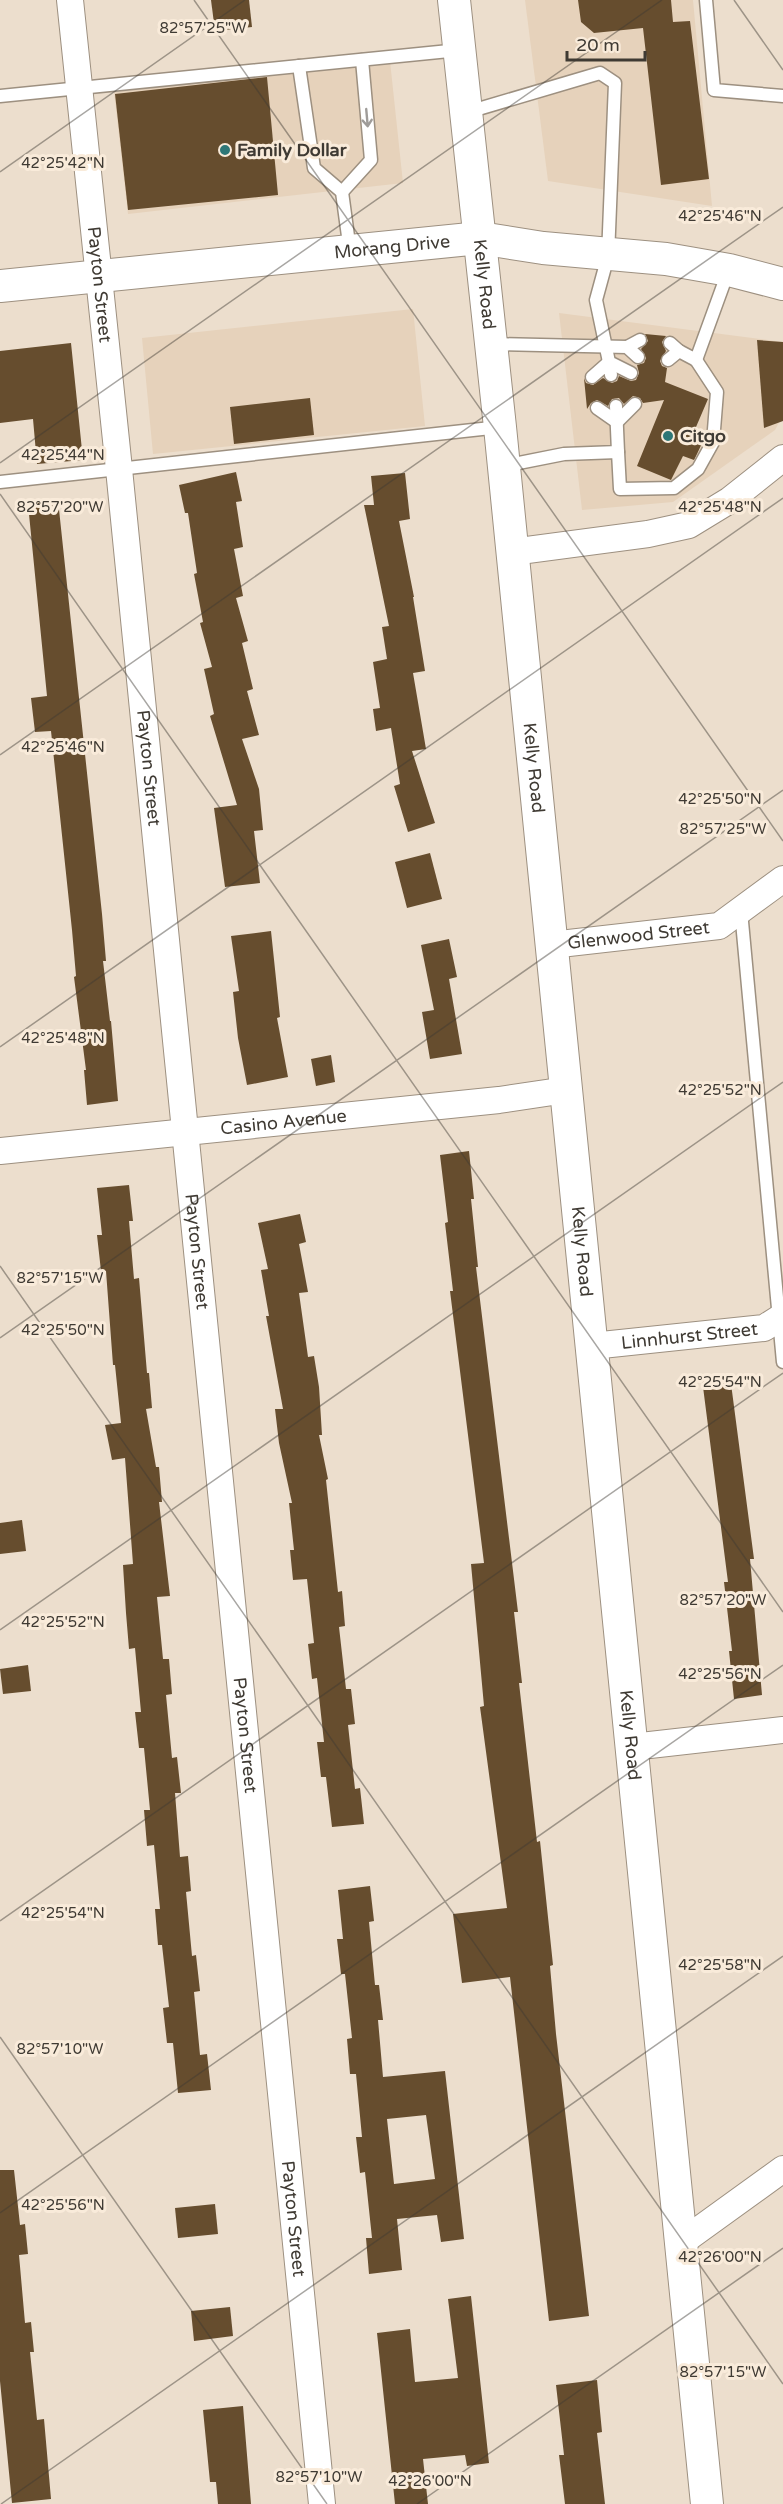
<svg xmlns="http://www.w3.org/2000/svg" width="783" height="2504" font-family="'Varela Round',sans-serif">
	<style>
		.built { fill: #e6d2bb }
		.building { fill: #664d2e; fill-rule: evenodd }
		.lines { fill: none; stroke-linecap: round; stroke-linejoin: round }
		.service-casing { stroke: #9d9080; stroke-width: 15 }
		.minor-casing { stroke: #9d9080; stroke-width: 28 }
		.tertiary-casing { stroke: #9d9080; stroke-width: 34 }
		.service { stroke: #fff; stroke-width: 12 }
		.minor { stroke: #fff; stroke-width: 26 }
		.tertiary { stroke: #fff; stroke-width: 32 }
		.oneway { stroke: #9f9c99 }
		.ticks { fill: none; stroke: #3f3a33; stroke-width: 1.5; stroke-opacity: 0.45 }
		.poi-dot { fill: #2e7777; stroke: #f9ebda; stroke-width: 2 }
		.labels { text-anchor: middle; stroke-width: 6; stroke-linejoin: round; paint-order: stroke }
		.poi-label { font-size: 18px; font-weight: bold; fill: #3f3a33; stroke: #f9ebda; text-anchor: start }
		.street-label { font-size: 18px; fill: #3f3a33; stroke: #f9ebda }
		.ticks-label { font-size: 15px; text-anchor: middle; fill: #3f3a33; stroke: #f9ebda; stroke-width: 6; stroke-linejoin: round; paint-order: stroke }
	</style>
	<rect width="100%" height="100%" fill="#ecdecd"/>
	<g class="built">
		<polygon points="525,0 693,0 712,206 548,181"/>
		<polygon points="390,61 403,183 128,214 114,92"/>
		<polygon points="413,309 425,426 153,454 142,338"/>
		<polygon points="559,313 783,342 783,415 775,430 673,502 582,510"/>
	</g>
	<g class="building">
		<polygon points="211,0 249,0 252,27 215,31"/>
		<polygon points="578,0 671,0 673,22 690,21 709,179 661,185 643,28 594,33 581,22"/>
		<polygon points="267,77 278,195 128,210 115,94"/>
		<polygon points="645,334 666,336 662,342 666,351 660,361 662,366 667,368 665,382 708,399 693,434 704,439 697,454 694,460 683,456 671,480 637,466 664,400 643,403 640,398 633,396 624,404 619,398 612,399 608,406 597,400 591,403 587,409 584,378 586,383 593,385 603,378 612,383 617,381 619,376 631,381 636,380 639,373 637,365 644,363 646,358 641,349 648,341"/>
		<polygon points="757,340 783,342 783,421 764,428"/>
		<polygon points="71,343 83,460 37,464 33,419 0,423 0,351"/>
		<polygon points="310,398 314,435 234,444 230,407"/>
		<polygon points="236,472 242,501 236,502 243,547 234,549 243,596 236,598 248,641 242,643 253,689 247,691 259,735 242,739 259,789 263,830 254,831 260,883 225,887 214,808 237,805 210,716 214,714 204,669 212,667 200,623 203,622 194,574 197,573 188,513 185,513 179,485"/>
		<polygon points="405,473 410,519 399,521 414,597 413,597 425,671 413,673 426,749 412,751 435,823 408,832 394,786 400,784 391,728 376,731 373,709 380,708 373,662 387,659 382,627 389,626 364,505 374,505 371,476"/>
		<polygon points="58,500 102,914 106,961 103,961 110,1021 111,1021 118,1101 87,1105 84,1070 86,1070 74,977 76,976 72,930 51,731 35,732 31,698 47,696 28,504"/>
		<polygon points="430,853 442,899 407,908 395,862"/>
		<polygon points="271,931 280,1017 277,1018 288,1077 247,1085 238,1038 233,992 239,991 231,936"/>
		<polygon points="449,939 457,977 449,979 462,1054 430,1059 422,1012 434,1010 421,945"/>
		<polygon points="331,1055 335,1082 316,1086 311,1059"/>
		<polygon points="469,1151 474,1199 471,1199 478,1267 476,1267 518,1612 514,1612 522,1683 519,1683 537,1842 540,1841 553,1965 550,1966 556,2034 589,2316 549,2321 510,1977 462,1983 453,1914 507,1908 480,1707 484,1706 471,1564 484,1563 450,1291 453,1291 445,1223 448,1222 440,1155"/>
		<polygon points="129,1185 133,1221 129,1221 134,1279 139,1278 147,1373 149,1373 152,1408 146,1409 156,1467 159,1467 162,1502 159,1502 170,1596 157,1597 163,1659 169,1659 172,1694 166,1695 172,1758 177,1757 181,1793 175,1793 180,1857 188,1856 191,1891 186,1892 192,1956 196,1955 200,1991 194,1992 200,2055 207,2054 211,2090 178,2093 173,2043 167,2043 163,2008 169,2007 162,1945 158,1945 155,1909 160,1909 154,1845 147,1846 144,1810 150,1810 144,1748 139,1748 135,1712 141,1712 135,1648 129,1649 126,1613 123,1565 133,1564 125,1458 112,1460 105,1425 121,1423 115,1365 113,1365 106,1271 101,1271 97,1235 102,1235 97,1188"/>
		<polygon points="300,1214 306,1242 299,1244 308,1292 299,1293 308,1357 314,1356 319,1387 322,1435 319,1435 328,1479 326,1480 338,1592 342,1591 345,1626 339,1627 346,1689 351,1689 355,1724 348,1725 355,1789 360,1788 364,1824 332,1827 326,1777 321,1777 317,1742 324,1742 317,1678 312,1679 308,1644 314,1643 307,1579 293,1580 290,1550 294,1550 289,1503 292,1503 279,1443 275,1409 283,1409 266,1316 269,1316 261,1270 268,1269 258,1223"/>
		<polygon points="730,1376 754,1559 750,1559 762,1695 734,1699 729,1651 732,1651 724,1582 728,1582 702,1379"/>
		<polygon points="22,1520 26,1551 0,1554 0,1523"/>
		<polygon points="28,1665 31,1691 3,1694 0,1669"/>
		<path d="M370 1886 374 1921 369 1922 375 1985H379L383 2020H378L383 2077 445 2071 464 2239 441 2242 437 2215 397 2219 402 2270 369 2274 366 2238H372L365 2172 360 2173 356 2137H362L356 2074H350L347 2039 352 2038 345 1974H341L337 1939H343L338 1890ZM426 2115 435 2179 394 2184 387 2119Z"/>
		<polygon points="0,2170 14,2170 20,2225 25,2224 28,2254 19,2255 25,2323 31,2322 34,2352 30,2352 37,2420 44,2419 51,2499 12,2503 0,2381"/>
		<polygon points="215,2204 218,2234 178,2238 175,2208"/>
		<polygon points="471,2296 489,2463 467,2466 465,2455 423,2459 428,2504 395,2504 377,2333 410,2329 415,2382 458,2378 448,2299"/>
		<polygon points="230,2307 233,2336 194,2341 191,2311"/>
		<polygon points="597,2380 602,2432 597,2433 605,2504 565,2504 559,2455 564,2455 556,2385"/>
		<polygon points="243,2406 251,2504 218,2504 216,2482 210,2482 203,2410"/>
	</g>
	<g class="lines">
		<defs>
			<g id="service">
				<polyline points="706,0 714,90 783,96"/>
				<polyline points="299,66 314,168 342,192 350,251"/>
				<polyline points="0,96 459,50"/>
				<polyline points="468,112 600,73 615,83 608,256 596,300 609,362 631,373"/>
				<polyline points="342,192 371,160 362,60"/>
				<polyline points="493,344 627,347 638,357"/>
				<polyline points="627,347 640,340"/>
				<polyline points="679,351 696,360 728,272"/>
				<polyline points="668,360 679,351 670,343"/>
				<polyline points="592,377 609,362 611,375"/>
				<polyline points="597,408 617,422 635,404"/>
				<polyline points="618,452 620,489 674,488 698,469 713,442 717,392 696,360"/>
				<polyline points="504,466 564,454 618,452 616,406"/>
				<polyline points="0,482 500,427"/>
				<polyline points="741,911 783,1362"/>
			</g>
			<g id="minor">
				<path id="s1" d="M70 0 119 469 322 2504"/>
				<polyline points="512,552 648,534 689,525 730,500 783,458"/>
				<path id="s2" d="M551 945 719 926 783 879"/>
				<path id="s3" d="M0 1151 499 1100 566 1090"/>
				<path id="s4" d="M592 1346 764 1328 783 1316"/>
				<polyline points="632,1747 783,1730"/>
				<polyline points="682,2242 783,2169"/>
			</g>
			<g id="tertiary">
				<path id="s5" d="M454 0 500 427 707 2504"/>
				<path id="s6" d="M0 286 480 238 543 248 666 259 729 270 783 284"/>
			</g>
		</defs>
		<use href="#service" class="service-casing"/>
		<use href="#minor" class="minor-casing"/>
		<use href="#tertiary" class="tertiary-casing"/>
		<use href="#service" class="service"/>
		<use href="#minor" class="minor"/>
		<use href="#tertiary" class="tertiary"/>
	</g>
	<defs><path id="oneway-shaft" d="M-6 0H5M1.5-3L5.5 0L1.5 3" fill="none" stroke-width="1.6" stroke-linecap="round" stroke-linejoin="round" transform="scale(1.5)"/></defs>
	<use class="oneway" href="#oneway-shaft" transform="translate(367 118) rotate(85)"/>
	<path class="ticks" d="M194 0 783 841M734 0 783 70M0 172 245 0M0 463 662 0M0 494 783 1612M0 755 783 207M0 1047 783 498M0 1266 783 2384M0 1338 783 790M0 1630 783 1082M0 1921 783 1373M0 2037 327 2504M0 2213 783 1665M1 2504 783 1956M417 2504 783 2248"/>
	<g class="poi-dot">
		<circle cx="225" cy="150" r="6"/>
		<circle cx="668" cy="436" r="6"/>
	</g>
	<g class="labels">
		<g class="poi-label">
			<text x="237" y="156">Family Dollar</text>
			<text x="680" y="442">Citgo</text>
		</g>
		<g class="street-label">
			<text dy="6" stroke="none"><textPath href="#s6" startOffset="394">Morang Drive</textPath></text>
			<text dy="6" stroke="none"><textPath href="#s1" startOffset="286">Payton Street</textPath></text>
			<text dy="6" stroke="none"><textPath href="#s5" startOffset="286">Kelly Road</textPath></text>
			<text dy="6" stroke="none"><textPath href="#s1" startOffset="772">Payton Street</textPath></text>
			<text dy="6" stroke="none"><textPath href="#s5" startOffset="772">Kelly Road</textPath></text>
			<text dy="6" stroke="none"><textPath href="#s2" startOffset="88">Glenwood Street</textPath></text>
			<text dy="6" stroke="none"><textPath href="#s3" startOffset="285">Casino Avenue</textPath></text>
			<text dy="6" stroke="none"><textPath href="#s1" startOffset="1258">Payton Street</textPath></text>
			<text dy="6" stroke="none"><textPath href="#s5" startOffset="1258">Kelly Road</textPath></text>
			<text dy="6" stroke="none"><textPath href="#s4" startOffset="98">Linnhurst Street</textPath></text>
			<text dy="6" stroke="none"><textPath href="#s1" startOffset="1744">Payton Street</textPath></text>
			<text dy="6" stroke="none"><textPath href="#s5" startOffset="1744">Kelly Road</textPath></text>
			<text dy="6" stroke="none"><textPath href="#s1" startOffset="2230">Payton Street</textPath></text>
		</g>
	</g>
	<g class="ticks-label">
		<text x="203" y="33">82°57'25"W</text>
		<text x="63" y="168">42°25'42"N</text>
		<text x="720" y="221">42°25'46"N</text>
		<text x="63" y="460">42°25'44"N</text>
		<text x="60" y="512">82°57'20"W</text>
		<text x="720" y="512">42°25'48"N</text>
		<text x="63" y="752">42°25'46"N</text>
		<text x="720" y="804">42°25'50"N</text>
		<text x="723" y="834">82°57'25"W</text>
		<text x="63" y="1043">42°25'48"N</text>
		<text x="720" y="1095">42°25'52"N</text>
		<text x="60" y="1283">82°57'15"W</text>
		<text x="63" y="1335">42°25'50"N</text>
		<text x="720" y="1387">42°25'54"N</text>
		<text x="723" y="1605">82°57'20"W</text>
		<text x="63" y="1627">42°25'52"N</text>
		<text x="720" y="1679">42°25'56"N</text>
		<text x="63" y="1918">42°25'54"N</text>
		<text x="720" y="1970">42°25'58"N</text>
		<text x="60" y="2054">82°57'10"W</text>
		<text x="63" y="2210">42°25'56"N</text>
		<text x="720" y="2262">42°26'00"N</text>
		<text x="723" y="2377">82°57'15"W</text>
		<text x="319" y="2482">82°57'10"W</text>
		<text x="430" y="2486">42°26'00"N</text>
	</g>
	<path d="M567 51v9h78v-9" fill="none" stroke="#3f3a33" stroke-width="3"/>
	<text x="576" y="51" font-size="18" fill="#3f3a33" stroke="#f9ebda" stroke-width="4.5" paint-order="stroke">20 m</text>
</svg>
